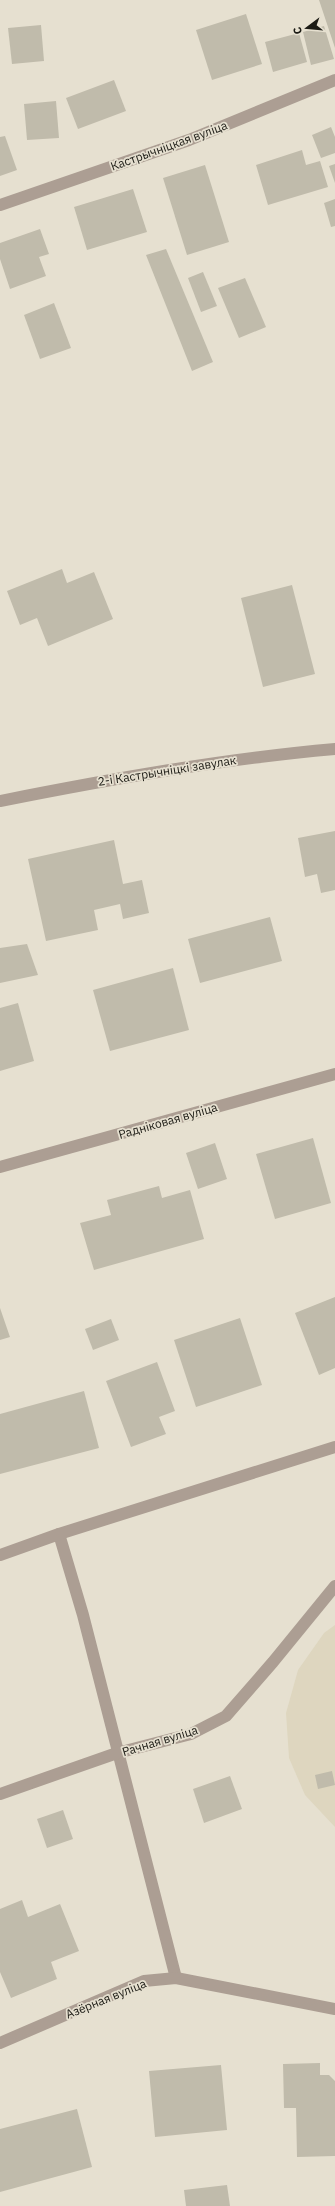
<svg xmlns="http://www.w3.org/2000/svg" width="335" height="2206" font-family="'IBM Plex Sans',sans-serif">
	<style>
		.built { fill: #ded6bf }
		.building { fill: #c0bbab }
		.lines { fill: none; stroke-linecap: round; stroke-linejoin: round }
		.street { stroke: #ac9e93; stroke-width: 12 }
		.labels { text-anchor: middle; stroke-width: 3.5; stroke-linejoin: round; paint-order: stroke }
		.street-label { font-size: 12px; fill: #1b1a14; stroke: #e6e0d0 }
	</style>
	<rect width="100%" height="100%" fill="#e6e0d0"/>
	<polygon class="built" points="335,1625 335,1827 305,1795 289,1758 286,1713 298,1670 324,1633"/>
	<g class="building">
		<polygon points="319,0 335,0 335,48"/>
		<polygon points="246,14 262,64 212,80 196,30"/>
		<polygon points="41,25 44,61 12,64 8,28"/>
		<polygon points="324,26 334,59 311,65 303,32"/>
		<polygon points="299,33 307,62 273,72 265,42"/>
		<polygon points="114,80 126,111 78,129 66,98"/>
		<polygon points="56,101 59,138 27,140 24,104"/>
		<polygon points="331,127 335,137 335,153 321,158 312,135"/>
		<polygon points="5,136 17,170 0,176 0,137"/>
		<polygon points="302,150 306,165 320,161 328,187 268,205 256,165"/>
		<polygon points="335,164 335,183 329,166"/>
		<polygon points="205,165 229,242 187,255 163,178"/>
		<polygon points="133,189 147,232 87,250 74,207"/>
		<polygon points="335,199 335,226 331,227 324,203"/>
		<polygon points="40,229 49,254 39,257 46,276 10,289 0,259 0,243"/>
		<polygon points="166,249 213,362 192,371 146,255"/>
		<polygon points="203,272 217,306 201,312 188,278"/>
		<polygon points="245,278 266,327 239,338 218,288"/>
		<polygon points="54,303 71,348 40,359 24,315"/>
		<polygon points="62,569 67,583 94,572 113,619 48,646 37,618 20,625 7,591"/>
		<polygon points="292,585 315,674 263,687 241,598"/>
		<polygon points="335,831 335,890 321,893 317,874 305,877 298,838"/>
		<polygon points="114,840 123,884 142,880 149,913 123,919 120,904 94,910 98,930 46,941 28,859"/>
		<polygon points="270,917 282,961 200,983 188,939"/>
		<polygon points="27,944 38,975 0,983 0,948"/>
		<polygon points="173,968 189,1030 110,1051 93,990"/>
		<polygon points="18,1003 34,1061 0,1071 0,1008"/>
		<polygon points="313,1138 331,1203 275,1219 256,1154"/>
		<polygon points="215,1143 227,1179 198,1189 186,1153"/>
		<polygon points="159,1186 162,1198 190,1190 204,1239 94,1270 80,1223 111,1215 107,1200"/>
		<polygon points="335,1297 335,1368 319,1375 295,1313"/>
		<polygon points="0,1308 10,1337 0,1340"/>
		<polygon points="240,1318 262,1385 196,1407 174,1340"/>
		<polygon points="111,1319 119,1340 93,1350 85,1329"/>
		<polygon points="157,1362 175,1411 159,1417 166,1434 131,1447 106,1381"/>
		<polygon points="84,1391 99,1448 0,1474 0,1414"/>
		<polygon points="332,1771 335,1785 318,1789 315,1775"/>
		<polygon points="230,1776 242,1809 204,1823 193,1789"/>
		<polygon points="63,1810 73,1839 47,1848 37,1819"/>
		<polygon points="22,1900 28,1917 60,1904 79,1951 51,1962 57,1979 11,1998 0,1972 0,1909"/>
		<polygon points="320,2063 320,2075 329,2075 335,2081 335,2156 297,2157 296,2108 284,2108 283,2064"/>
		<polygon points="221,2065 227,2130 155,2137 149,2071"/>
		<polygon points="77,2109 92,2167 0,2192 0,2129"/>
		<polygon points="227,2185 230,2206 186,2206 184,2190"/>
	</g>
	<g class="lines">
		<g class="street">
			<polyline points="0,205 189,140 335,80"/>
			<path d="M0 801C111 779 222 759 335 749"/>
			<polyline points="0,1167 335,1074"/>
			<polyline points="59,1534 83,1615 176,1978"/>
			<polyline points="0,1555 59,1534 335,1447"/>
			<polyline points="0,1794 117,1753 191,1734 226,1716 273,1662 335,1586"/>
			<polyline points="0,2043 144,1981 176,1978 335,2009"/>
		</g>
	</g>
	<g class="labels">
		<g class="street-label">
			<text transform="translate(169 146) rotate(-20)" y="4">Кастрычніцкая вуліца</text>
			<text transform="translate(167 771) rotate(-9)" y="4">2-і Кастрычніцкі завулак</text>
			<text transform="translate(168 1121) rotate(-16)" y="4">Радніковая вуліца</text>
			<text transform="translate(160 1741) rotate(-17)" y="4">Рачная вуліца</text>
			<text transform="translate(106 1999) rotate(-22)" y="4">Азёрная вуліца</text>
		</g>
	</g>
	<g transform="translate(307 28) rotate(254)" stroke="#e6e0d0" stroke-width="3" paint-order="stroke">
	<path d="M0-3L7 15L0 10L-7 15Z" fill="#1b1a14"/>
	<text y="-6" font-size="11" font-weight="bold" text-anchor="middle" fill="#1b1a14">С</text>
	</g>
</svg>
